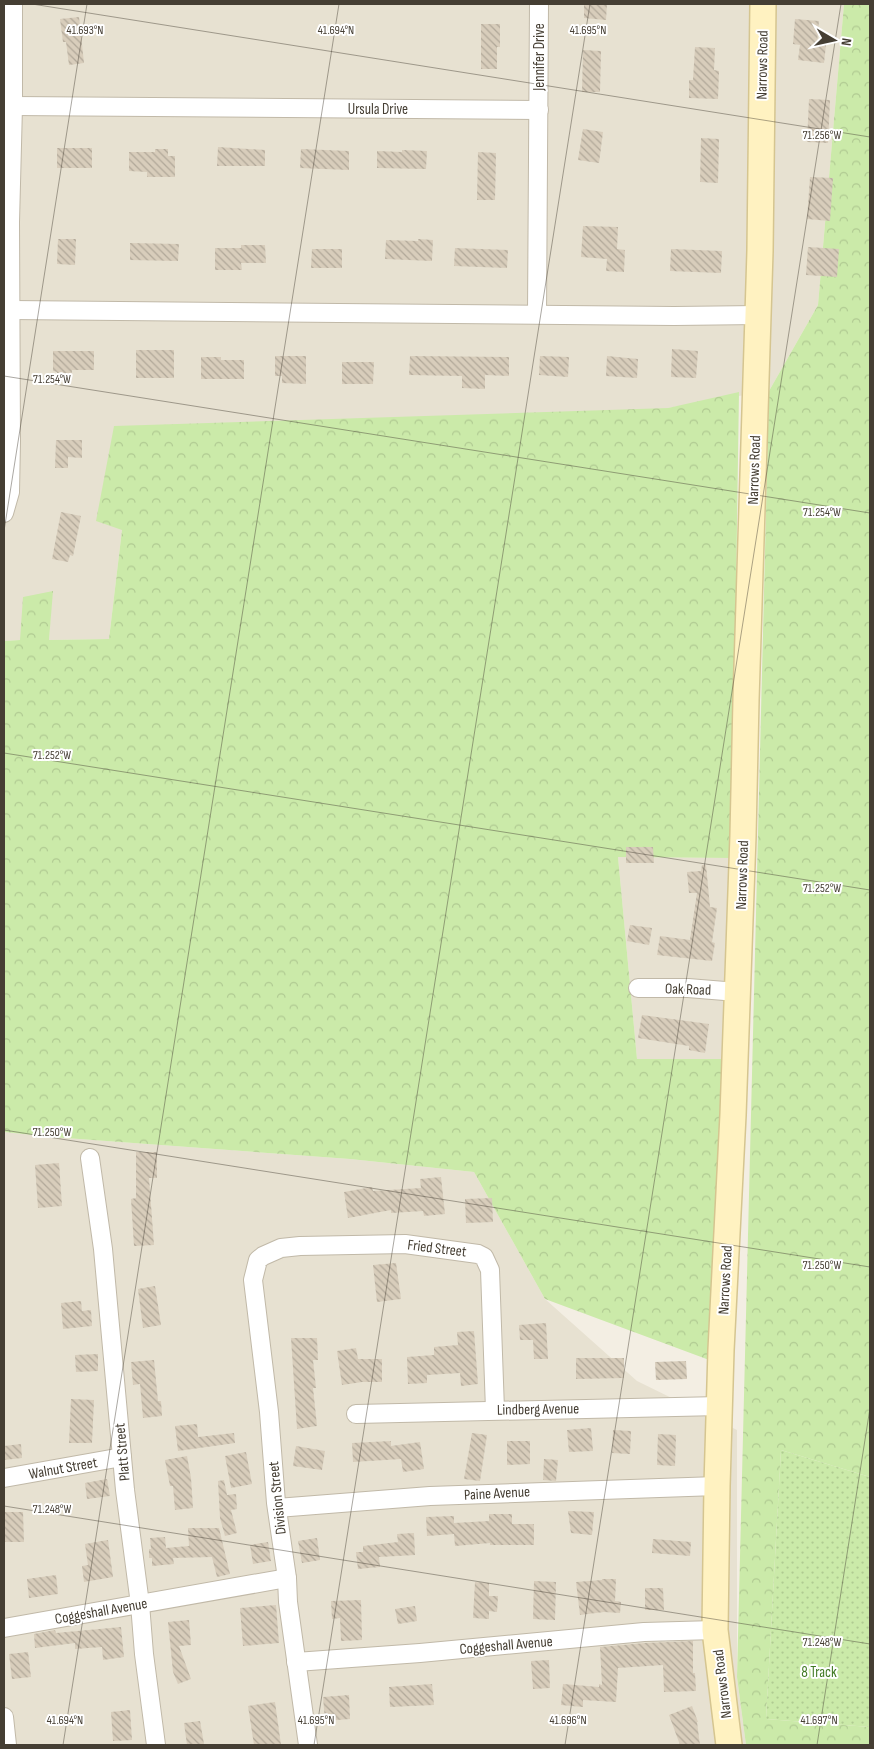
<svg xmlns="http://www.w3.org/2000/svg" width="874" height="1749" font-family="'Sofia Sans Condensed',sans-serif">
	<style>
		.residential { fill: #e7e1d1 }
		.forest { fill: url(#forest-crowns) }
		.park { fill: url(#park-dots) }
		.building { fill: url(#building-back-hatch) }
		.lines { fill: none; stroke-linecap: round; stroke-linejoin: round }
		.street-casing { stroke: #c1b9a8; stroke-width: 20 }
		.secondary-casing { stroke: #d5c590; stroke-width: 28 }
		.street { stroke: #fff; stroke-width: 18 }
		.secondary { stroke: #fff2c1; stroke-width: 25 }
		.ticks { fill: none; stroke: #453e33; stroke-width: 1; stroke-opacity: 0.45 }
		.labels { text-anchor: middle; stroke-width: 4; stroke-linejoin: round; paint-order: stroke }
		.street-label { font-size: 15px; fill: #453e33; stroke: #fff }
		.park-label { font-size: 15px; fill: #417924; stroke: #fff }
		.ticks-label { font-size: 12px; text-anchor: middle; fill: #453e33; stroke: #fff; stroke-width: 4; stroke-linejoin: round; paint-order: stroke }
	</style>
	<defs>
		<pattern id="forest-crowns" width="20" height="18" patternUnits="userSpaceOnUse" patternTransform="scale(1.25)"><rect width="20" height="18" fill="#cbeaa9"/><path d="M2 6a3 3 0 1 1 6 0M12 15a3 3 0 1 1 6 0" fill="none" stroke="#b0ca92"/></pattern>
		<pattern id="park-dots" width="8" height="8" patternUnits="userSpaceOnUse" patternTransform="scale(1.25)"><rect width="8" height="8" fill="#cbeaa9"/><path d="M2 2h.1M6 6h.1" fill="none" stroke="#b0ca92" stroke-width="1.8" stroke-linecap="round"/></pattern>
		<pattern id="building-back-hatch" width="6" height="6" patternUnits="userSpaceOnUse" patternTransform="scale(1.25)"><rect width="6" height="6" fill="#d8cdbb"/><path d="M-1 5l2 2M0 0l6 6M5-1l2 2" fill="none" stroke="#b1a899"/></pattern>
	</defs>
	<rect width="100%" height="100%" fill="#f3eee3"/>
	<g class="residential">
		<polygon points="4,4 844,4 818,305 769,391 668,408 122,530 109,639 49,640 52,591 20,640 4,641"/>
		<polygon points="618,857 732,858 722,1059 637,1059"/>
		<polygon points="4,1132 52,1137 350,1159 474,1172 545,1299 637,1381 737,1430 737,1677 746,1745 4,1745"/>
	</g>
	<g class="forest">
		<polygon points="844,4 870,4 870,1477 781,1450 766,1719 870,1727 870,1745 746,1745 737,1677 769,391 818,305"/>
		<polygon points="739,392 732,858 618,857 637,1059 722,1059 720,1364 545,1299 474,1172 350,1159 52,1137 4,1132 4,641 20,640 23,597 53,591 49,640 109,639 122,530 96,521 114,426 668,408"/>
	</g>
	<polygon class="park" points="781,1450 870,1477 870,1727 766,1719"/>
	<g class="building">
		<polygon points="584,4 607,4 606,20 584,18"/>
		<polygon points="79,17 84,63 69,65 66,42 63,42 60,19"/>
		<polygon points="795,19 819,21 817,44 826,45 824,63 798,60 800,45 793,44"/>
		<polygon points="481,24 500,24 500,47 497,47 497,69 481,69"/>
		<polygon points="695,47 715,48 714,70 719,71 718,99 689,98 689,80 693,80"/>
		<polygon points="583,50 601,51 600,92 582,92"/>
		<polygon points="809,99 830,100 828,143 807,142"/>
		<polygon points="583,129 603,132 599,163 578,160"/>
		<polygon points="701,138 719,139 718,183 700,182"/>
		<polygon points="218,147 265,150 265,166 217,166"/>
		<rect x="57" y="148" width="35" height="20"/>
		<polygon points="155,149 168,149 168,156 175,156 175,177 147,177 147,172 129,171 129,152 155,152"/>
		<polygon points="301,149 349,151 349,170 300,168"/>
		<polygon points="402,150 427,151 426,169 377,168 377,151 402,152"/>
		<polygon points="478,152 496,153 495,200 477,200"/>
		<polygon points="810,177 833,178 830,221 807,219"/>
		<polygon points="583,226 618,227 617,249 625,250 624,272 606,271 607,259 581,257"/>
		<polygon points="58,239 76,239 75,265 57,264"/>
		<polygon points="418,239 433,240 432,261 385,259 386,240 418,241"/>
		<polygon points="130,243 179,244 178,261 130,260"/>
		<polygon points="241,245 265,245 266,263 241,263 242,270 215,270 215,248 241,248"/>
		<polygon points="808,247 839,249 837,277 806,275"/>
		<polygon points="455,248 508,250 507,268 454,266"/>
		<polygon points="312,249 342,249 342,268 311,268"/>
		<polygon points="671,249 722,251 721,273 670,271"/>
		<polygon points="672,349 698,351 696,378 671,377"/>
		<rect x="136" y="350" width="38" height="28"/>
		<polygon points="53,351 94,351 94,370 72,370 71,381 57,381 57,372 53,371"/>
		<polygon points="275,356 306,356 306,384 282,383 282,376 275,376"/>
		<polygon points="410,356 509,357 509,376 485,375 485,389 462,388 462,376 409,375"/>
		<polygon points="540,356 569,357 568,377 539,375"/>
		<polygon points="607,356 638,359 637,378 606,376"/>
		<polygon points="201,357 221,357 221,360 244,360 244,379 201,379"/>
		<polygon points="342,362 374,362 373,384 342,384"/>
		<polygon points="56,440 82,440 82,458 68,457 68,468 55,468"/>
		<polygon points="61,512 81,516 73,556 70,555 68,562 52,559"/>
		<polygon points="626,847 653,847 654,863 626,863"/>
		<polygon points="702,865 706,865 710,907 717,908 712,942 715,943 712,961 657,955 660,936 690,940 697,893 689,893 687,872 701,871"/>
		<polygon points="630,925 652,928 649,945 627,941"/>
		<polygon points="642,1015 709,1024 705,1053 689,1050 689,1046 638,1038"/>
		<polygon points="136,1152 157,1152 157,1178 149,1178 154,1245 134,1246 131,1199 136,1198"/>
		<polygon points="59,1163 62,1206 38,1208 35,1165"/>
		<polygon points="441,1177 445,1214 424,1216 423,1211 391,1213 391,1210 348,1218 344,1192 372,1187 373,1191 421,1188 420,1179"/>
		<polygon points="492,1198 493,1222 466,1223 465,1199"/>
		<polygon points="396,1263 401,1299 377,1302 373,1265"/>
		<polygon points="155,1286 161,1325 143,1328 138,1289"/>
		<polygon points="81,1301 82,1311 91,1310 92,1326 63,1329 61,1303"/>
		<polygon points="546,1323 548,1359 534,1359 533,1340 520,1340 519,1325"/>
		<polygon points="474,1331 478,1384 461,1386 460,1373 427,1375 427,1383 408,1384 407,1357 434,1355 434,1347 458,1345 457,1332"/>
		<polygon points="291,1338 317,1338 318,1360 313,1360 316,1388 313,1388 317,1426 297,1429"/>
		<polygon points="356,1348 358,1359 382,1359 382,1382 362,1382 342,1385 337,1351"/>
		<polygon points="98,1354 98,1371 76,1372 75,1355"/>
		<polygon points="576,1358 624,1358 624,1378 576,1379"/>
		<polygon points="154,1360 158,1401 161,1401 162,1416 143,1418 140,1384 133,1385 131,1362"/>
		<polygon points="686,1361 687,1379 656,1380 655,1362"/>
		<polygon points="71,1399 94,1400 92,1443 69,1443"/>
		<polygon points="197,1424 198,1437 234,1433 235,1443 178,1451 175,1426"/>
		<polygon points="591,1428 593,1451 569,1452 567,1430"/>
		<polygon points="613,1430 631,1431 630,1454 612,1453"/>
		<polygon points="472,1433 487,1435 480,1481 464,1479"/>
		<polygon points="658,1434 676,1435 675,1466 657,1465"/>
		<polygon points="391,1441 391,1446 420,1442 424,1469 403,1472 401,1459 353,1462 352,1443"/>
		<polygon points="507,1441 530,1441 530,1464 507,1465"/>
		<polygon points="21,1444 22,1458 4,1460 4,1446"/>
		<polygon points="296,1446 325,1451 322,1470 293,1466"/>
		<polygon points="246,1452 252,1484 231,1488 225,1456"/>
		<polygon points="187,1456 191,1478 193,1508 175,1510 173,1486 170,1486 165,1460"/>
		<polygon points="544,1459 558,1460 556,1481 543,1480"/>
		<polygon points="107,1479 110,1496 87,1499 85,1483"/>
		<polygon points="224,1480 227,1495 236,1494 237,1509 231,1510 237,1533 225,1536 220,1518 218,1481"/>
		<polygon points="568,1511 594,1512 592,1535 571,1533"/>
		<polygon points="4,1512 23,1512 24,1542 4,1542"/>
		<polygon points="489,1514 512,1514 512,1524 534,1524 534,1545 490,1545 490,1543 455,1546 454,1534 427,1536 426,1517 454,1516 454,1523 489,1521"/>
		<polygon points="188,1528 219,1528 230,1574 217,1577 212,1557 173,1558 174,1564 152,1566 152,1558 149,1558 149,1549 151,1549 150,1538 165,1537 166,1548 189,1546"/>
		<polygon points="414,1533 415,1555 379,1557 380,1567 358,1569 356,1552 363,1552 363,1546 398,1542 397,1534"/>
		<polygon points="317,1538 320,1560 302,1563 298,1541"/>
		<polygon points="653,1539 691,1542 690,1556 652,1553"/>
		<polygon points="108,1540 113,1577 84,1582 82,1566 88,1565 85,1544"/>
		<polygon points="268,1542 271,1561 253,1564 250,1545"/>
		<polygon points="56,1575 58,1594 29,1598 27,1579"/>
		<polygon points="602,1579 616,1579 615,1601 621,1602 620,1613 604,1612 580,1615 576,1582 602,1580"/>
		<polygon points="534,1581 556,1582 555,1620 533,1619"/>
		<polygon points="475,1582 489,1583 489,1596 498,1596 497,1612 489,1611 489,1619 473,1618"/>
		<polygon points="645,1588 663,1588 664,1610 645,1610"/>
		<polygon points="361,1600 362,1640 341,1641 340,1618 332,1619 331,1601"/>
		<polygon points="276,1605 279,1643 243,1646 240,1608"/>
		<polygon points="415,1606 417,1621 398,1624 395,1609"/>
		<polygon points="189,1620 191,1645 179,1646 191,1679 178,1684 173,1672 168,1622"/>
		<polygon points="121,1627 124,1657 103,1660 102,1647 75,1649 75,1643 35,1648 34,1634 55,1630 56,1633"/>
		<polygon points="693,1641 693,1673 695,1673 696,1691 664,1692 663,1665 618,1668 616,1702 583,1700 583,1707 561,1705 563,1684 599,1687 599,1684 602,1685 600,1647 645,1643"/>
		<polygon points="28,1652 31,1677 12,1679 9,1654"/>
		<polygon points="549,1660 550,1688 533,1689 531,1661"/>
		<polygon points="432,1684 434,1705 390,1707 389,1687"/>
		<polygon points="349,1695 350,1719 325,1721 323,1697"/>
		<polygon points="275,1702 281,1745 254,1745 248,1706"/>
		<polygon points="692,1706 698,1722 697,1722 700,1745 680,1745 669,1715"/>
		<polygon points="130,1710 132,1740 113,1741 111,1712"/>
		<polygon points="200,1721 204,1744 187,1745 184,1723"/>
	</g>
	<g class="lines">
		<defs>
			<g id="street">
				<polyline points="13,106 539,110"/>
				<polyline points="11,310 674,316 759,315"/>
				<polyline points="537,314 539,4"/>
				<polyline points="4,513 10,492 11,441 10,222 13,106 13,4"/>
				<polyline points="638,988 688,988 737,992"/>
				<polyline points="90,1158 103,1249 125,1490 140,1604 144,1654 156,1745"/>
				<polyline points="356,1414 720,1406"/>
				<polyline points="4,1478 122,1457"/>
				<polyline points="277,1508 430,1496 717,1486"/>
				<polyline points="4,1628 287,1578"/>
				<polyline points="296,1662 420,1653 644,1632 715,1630"/>
				<polyline points="4,1717 7,1745"/>
				<polyline points="308,1745 288,1602 287,1578 276,1503 269,1412 253,1280 258,1260 263,1256 281,1248 300,1246 405,1244 478,1254 484,1257 490,1270 495,1410"/>
			</g>
			<polyline id="secondary" points="729,1745 715,1630 717,1486 721,1350 733,1115 743,836 746,700 760,251 763,4"/>
		</defs>
		<use href="#street" class="street-casing"/>
		<use href="#secondary" class="secondary-casing"/>
		<use href="#street" class="street"/>
		<use href="#secondary" class="secondary"/>
	</g>
	<path class="ticks" d="M32 4 870 137M4 376 870 513M4 531 87 4M4 753 870 890M4 1130 870 1267M4 1506 870 1644M63 1745 339 4M314 1745 590 4M565 1745 841 4M817 1745 870 1408"/>
	<g class="labels">
		<g class="street-label">
			<text transform="translate(539 57) rotate(-90)" y="5">Jennifer Drive</text>
			<text transform="translate(762 65) rotate(-89)" y="5">Narrows Road</text>
			<text x="378" y="114">Ursula Drive</text>
			<text transform="translate(754 470) rotate(-88)" y="5">Narrows Road</text>
			<text transform="translate(742 875) rotate(-88)" y="5">Narrows Road</text>
			<text transform="translate(688 989) rotate(2)" y="5">Oak Road</text>
			<text transform="translate(437 1248) rotate(7)" y="5">Fried Street</text>
			<text transform="translate(725 1280) rotate(-87)" y="5">Narrows Road</text>
			<text transform="translate(538 1409) rotate(-1)" y="5">Lindberg Avenue</text>
			<text transform="translate(122 1452) rotate(-95)" y="5">Platt Street</text>
			<text transform="translate(63 1468) rotate(-10)" y="5">Walnut Street</text>
			<text transform="translate(497 1493) rotate(-3)" y="5">Paine Avenue</text>
			<text transform="translate(277 1498) rotate(-96)" y="5">Division Street</text>
			<text transform="translate(101 1611) rotate(-10)" y="5">Coggeshall Avenue</text>
			<text transform="translate(506 1645) rotate(-5)" y="5">Coggeshall Avenue</text>
			<text transform="translate(722 1684) rotate(-97)" y="5">Narrows Road</text>
		</g>
		<g class="park-label">
			<text x="819" y="1677">8 Track</text>
		</g>
	</g>
	<g class="ticks-label">
		<text x="85" y="34">41.693°N</text>
		<text x="336" y="34">41.694°N</text>
		<text x="588" y="34">41.695°N</text>
		<text x="822" y="139">71.256°W</text>
		<text x="52" y="383">71.254°W</text>
		<text x="822" y="516">71.254°W</text>
		<text x="52" y="759">71.252°W</text>
		<text x="822" y="892">71.252°W</text>
		<text x="52" y="1136">71.250°W</text>
		<text x="822" y="1269">71.250°W</text>
		<text x="52" y="1513">71.248°W</text>
		<text x="822" y="1646">71.248°W</text>
		<text x="65" y="1724">41.694°N</text>
		<text x="316" y="1724">41.695°N</text>
		<text x="568" y="1724">41.696°N</text>
		<text x="819" y="1724">41.697°N</text>
	</g>
	<rect width="874" height="1749" fill="none" stroke="#453e33" stroke-width="10"/>
	<g transform="translate(834 40) rotate(99)" stroke="#ffffff" stroke-width="4" paint-order="stroke">
	<path d="M0-4L9 19L0 12L-9 19Z" fill="#453e33"/>
	<text y="-8" font-size="14" font-weight="bold" text-anchor="middle" fill="#453e33">N</text>
	</g>
</svg>
